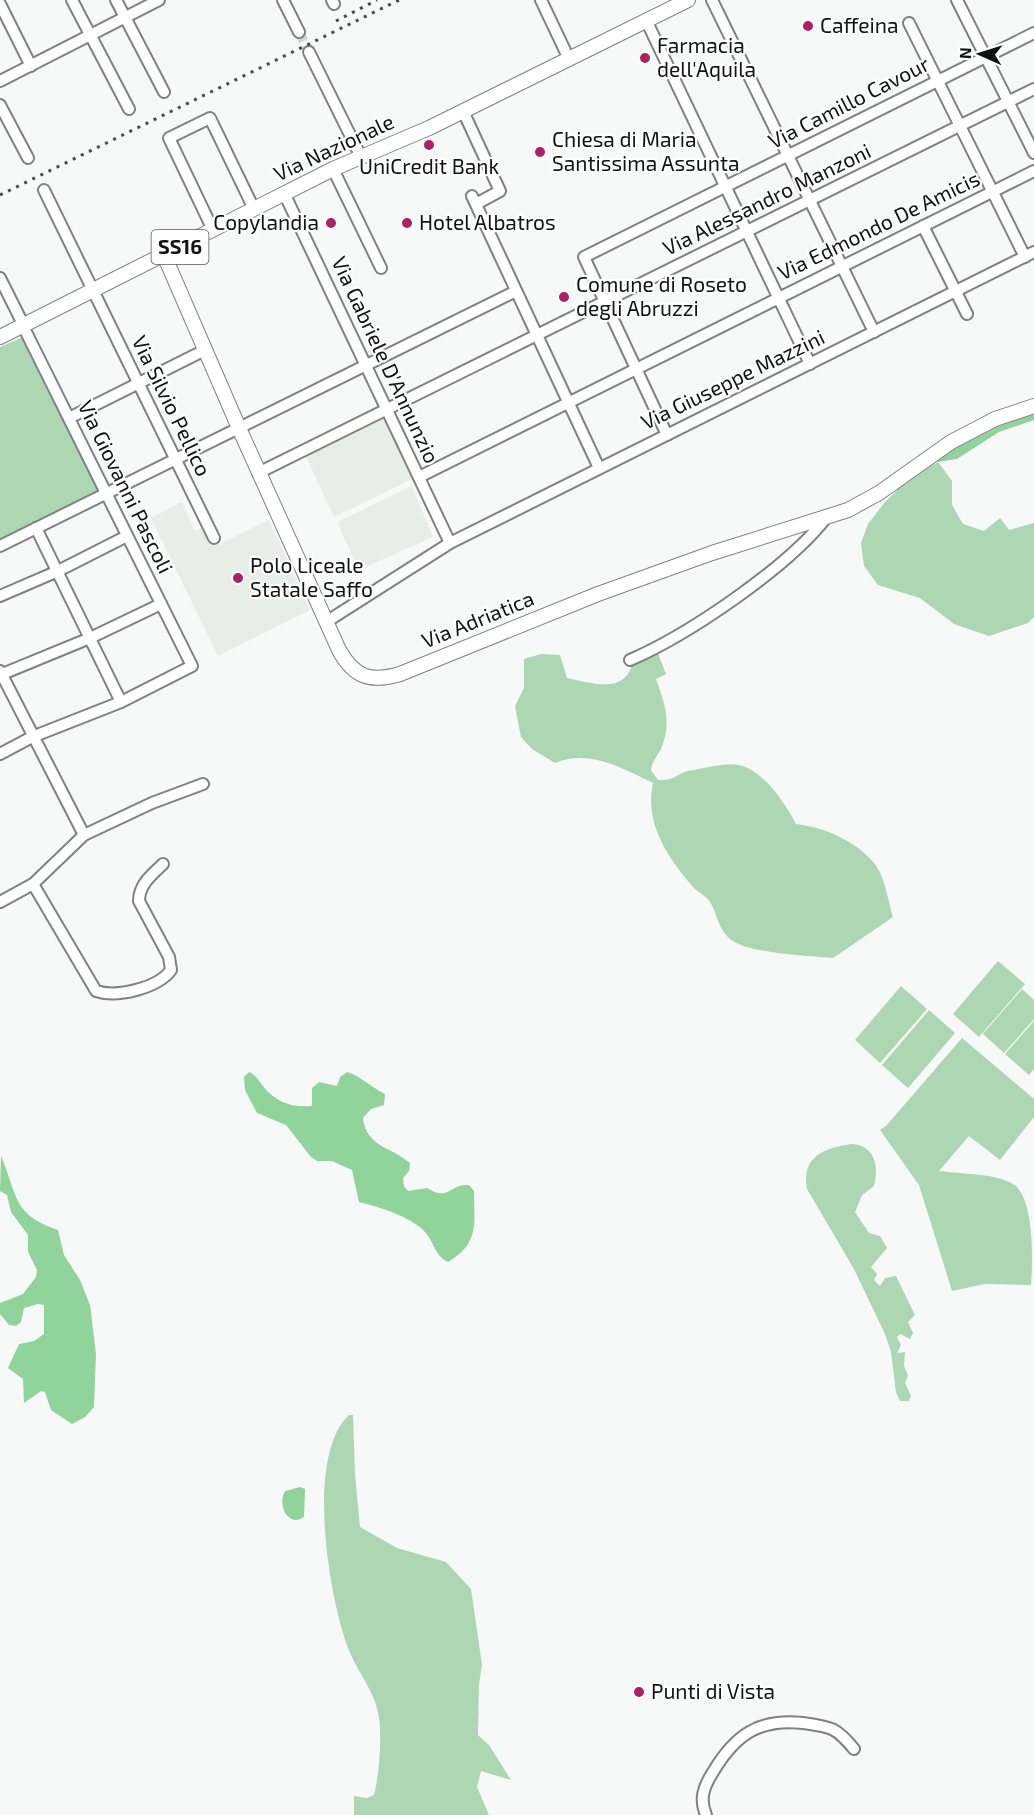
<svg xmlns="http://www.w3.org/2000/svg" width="1034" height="1815" font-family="'Exo 2',sans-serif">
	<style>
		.built { fill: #e7eee7 }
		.green { fill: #add6b2 }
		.forest { fill: #91d49b }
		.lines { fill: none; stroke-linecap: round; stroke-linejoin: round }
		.minor-tunnel { stroke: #d4d6d5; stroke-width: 10; stroke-dasharray: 10 5; stroke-linecap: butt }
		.minor-casing { stroke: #808280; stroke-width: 14 }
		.major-casing { stroke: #808280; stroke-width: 16 }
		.minor { stroke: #fff; stroke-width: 10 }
		.major { stroke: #fff; stroke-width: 14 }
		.rail { stroke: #4a4b4b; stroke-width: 3; stroke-dasharray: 3 6; stroke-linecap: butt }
		.poi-dot { fill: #ac2162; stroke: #fff; stroke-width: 2 }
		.labels { text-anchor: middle; stroke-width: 4.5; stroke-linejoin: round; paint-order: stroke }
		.shield { fill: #fff; stroke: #585959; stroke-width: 1.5 }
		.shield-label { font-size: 20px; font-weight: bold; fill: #111212 }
		.poi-label { font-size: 21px; fill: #111212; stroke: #fff; text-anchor: start }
		.street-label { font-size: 21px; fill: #111212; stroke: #fff }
	</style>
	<rect width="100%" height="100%" fill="#f6f9f7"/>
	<g class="built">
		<polygon points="383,418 412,479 334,517 305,455"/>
		<polygon points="412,486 433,537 359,570 337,522"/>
		<polygon points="182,502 195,531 205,526 215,546 269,520 310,610 218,656 151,518"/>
	</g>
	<g class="green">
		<polygon points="23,337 104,491 0,542 0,347"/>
		<polygon points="938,462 952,481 952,505 963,524 984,531 1000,518 1009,530 1034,523 1034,617 1028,623 989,636 954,624 920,598 878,585 864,566 861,543 868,524 885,502 911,477"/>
		<path d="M657 651 666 674 656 679C665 705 672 722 661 749 657 756 652 762 651 770L658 780C675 781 676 774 688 771 700 769 728 762 739 765 763 770 785 803 796 824 824 827 856 841 874 863 885 876 888 901 893 917L833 958C811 956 749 953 733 941 717 930 718 914 710 902 707 896 697 892 693 887 668 858 644 823 653 783 622 768 589 749 555 763L532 749 521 737 515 706 524 688V659L541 654 560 655 567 678C596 684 626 695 634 659Z"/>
		<polygon points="998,961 1025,984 979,1037 953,1014"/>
		<polygon points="901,986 927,1009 880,1063 855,1040"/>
		<polygon points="1022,989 1034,1000 1034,1019 1004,1053 983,1034"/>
		<polygon points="929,1010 955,1033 908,1088 882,1065"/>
		<polygon points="1034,1021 1034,1069 1029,1075 1005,1054"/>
		<path d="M962 1038 1034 1099V1117L1000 1160 969 1136 939 1171C960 1174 999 1173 1016 1186 1034 1204 1033 1258 1031 1285L985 1284 952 1291 919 1185 880 1130 886 1126Z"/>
		<path d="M851 1144C875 1145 879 1166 874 1186L862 1195 855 1212 869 1233 880 1236 887 1248 871 1267 877 1274 874 1280 880 1286 885 1278 896 1276 915 1315 908 1322 913 1333 910 1339 900 1334 897 1337 901 1345 897 1353 905 1352 904 1366 908 1375 905 1383 911 1396 909 1401H900L896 1392 891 1352 885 1334 854 1269 807 1189C801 1156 825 1148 851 1144Z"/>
		<path d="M349 1415H353L355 1474 360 1527 397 1548 446 1562 471 1589 482 1665 479 1684 478 1735 489 1745 511 1780 481 1771 477 1787 489 1815H354V1796L367 1798 374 1795C379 1776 382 1738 379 1718 376 1692 357 1672 348 1648 329 1597 305 1456 349 1415Z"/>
	</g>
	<g class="forest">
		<polygon points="1034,407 1034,420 999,432 957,459 938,462 934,454"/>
		<path d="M249 1072C256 1075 258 1080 263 1086 275 1102 292 1108 312 1106V1088L319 1082 337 1086 340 1077 347 1072C361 1076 372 1088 385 1094L384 1105 371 1109 363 1118C366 1147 392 1147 410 1163L409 1171 403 1178 404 1186 408 1191 427 1188C450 1202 448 1184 469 1185L474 1191C474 1223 480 1243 448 1262 435 1256 434 1242 425 1232 410 1216 379 1207 359 1202L352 1170 332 1161H317L311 1157 286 1125 257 1113 245 1090 244 1077Z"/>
		<path d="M1 1156C18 1196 12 1214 58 1230L64 1255 80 1280 90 1305 96 1354 94 1407 85 1417 72 1424 51 1410 45 1392 41 1391 24 1403 23 1379 8 1368 19 1344 34 1341 44 1334V1305L38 1304 24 1308 21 1322 16 1326 9 1325 0 1314V1303L23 1294 36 1277 37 1270 28 1252V1235L11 1212 7 1195 0 1191Z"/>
		<path d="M300 1487 305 1489 304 1517C288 1528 277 1505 285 1491Z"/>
	</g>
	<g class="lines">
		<polyline class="minor-tunnel" points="299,32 309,52"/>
		<defs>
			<g id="minor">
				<polyline points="72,0 129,109"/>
				<polyline points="116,0 164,92"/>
				<polyline points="283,0 299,32"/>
				<polyline points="332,0 334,4"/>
				<polyline points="541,0 569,59"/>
				<polyline points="712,0 874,332"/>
				<polyline points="957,0 1034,153"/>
				<polyline points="0,4 31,66"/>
				<polyline points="646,20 810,364"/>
				<polyline points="909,23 1025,257"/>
				<polyline points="309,52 361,157"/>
				<polyline points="0,81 159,0"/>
				<polyline points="0,105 28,158"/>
				<polyline points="463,111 500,191 476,204"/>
				<polyline points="333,169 381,268"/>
				<polyline points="44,190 214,538"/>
				<polyline points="284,193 450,543"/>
				<polyline points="472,196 599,468"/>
				<polyline points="923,226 967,314"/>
				<polyline points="213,230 169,138 210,118 254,209"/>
				<polyline points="0,278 24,326"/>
				<polyline points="69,418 205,350"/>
				<polyline points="667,435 584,257 1034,33"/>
				<polyline points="258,473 1034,89"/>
				<polyline points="419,477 1034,171"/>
				<polyline points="36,528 121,702"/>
				<polyline points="0,546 516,291"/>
				<polyline points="0,596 58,571 127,536"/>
				<polyline points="326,622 450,543 1034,252"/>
				<path d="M630 660C688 635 787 568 826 518"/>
				<polyline points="0,671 84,835"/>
				<polyline points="0,675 90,638 161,604"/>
				<polyline points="0,754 32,737 121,702 192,666 23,326"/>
				<path d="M33 884 96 991C117 998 158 988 171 970L169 957 139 901C139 884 152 875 163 864"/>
				<polyline points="0,902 33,884 84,835 152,803 203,784"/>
				<path d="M706 1815C699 1799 704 1786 713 1772 735 1735 759 1718 803 1723 831 1727 836 1727 854 1749"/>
			</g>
			<g id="major">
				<path d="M164 255 239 428 339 650C354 677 370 683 400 674L598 594 712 553 848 510 879 493 951 442 995 419 1034 406"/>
				<polyline points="0,337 333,169 429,128 688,0"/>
			</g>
		</defs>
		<use href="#minor" class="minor-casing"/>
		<use href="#major" class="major-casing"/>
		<use href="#minor" class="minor"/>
		<use href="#major" class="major"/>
		<g class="rail">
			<polyline points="336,21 377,0"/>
			<polyline points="0,195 399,0"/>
		</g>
	</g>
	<g class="poi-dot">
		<circle cx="808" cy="26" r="6"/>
		<circle cx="645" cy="58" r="6"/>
		<circle cx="429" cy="145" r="6"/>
		<circle cx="540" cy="152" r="6"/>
		<circle cx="331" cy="223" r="6"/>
		<circle cx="407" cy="223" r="6"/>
		<circle cx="564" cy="297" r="6"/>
		<circle cx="238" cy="578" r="6"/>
		<circle cx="639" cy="1692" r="6"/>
	</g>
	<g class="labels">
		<rect class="shield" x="151.5" y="230" width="57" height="34" rx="4.5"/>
		<g class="shield-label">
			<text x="180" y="254">SS16</text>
		</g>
		<g class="poi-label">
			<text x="820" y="33">Caffeina</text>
			<text x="657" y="53">Farmacia<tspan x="657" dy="24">dell'Aquila</tspan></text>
			<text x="552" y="147">Chiesa di Maria<tspan x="552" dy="24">Santissima Assunta</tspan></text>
			<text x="429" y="174" text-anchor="middle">UniCredit Bank</text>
			<text x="319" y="230" text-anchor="end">Copylandia</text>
			<text x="419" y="230">Hotel Albatros</text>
			<text x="576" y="292">Comune di Roseto<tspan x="576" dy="24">degli Abruzzi</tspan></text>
			<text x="250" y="573">Polo Liceale<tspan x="250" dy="24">Statale Saffo</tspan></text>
			<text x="651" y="1699">Punti di Vista</text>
		</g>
		<g class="street-label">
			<text transform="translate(849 103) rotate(-27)" y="7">Via Camillo Cavour</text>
			<text transform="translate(334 148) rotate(-25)" y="7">Via Nazionale</text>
			<text transform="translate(767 200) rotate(-26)" y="7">Via Alessandro Manzoni</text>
			<text transform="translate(879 226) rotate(-26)" y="7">Via Edmondo De Amicis</text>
			<text transform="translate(385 360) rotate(65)" y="7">Via Gabriele D'Annunzio</text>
			<text transform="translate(733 380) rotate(-26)" y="7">Via Giuseppe Mazzini</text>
			<text transform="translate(171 406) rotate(64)" y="7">Via Silvio Pellico</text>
			<text transform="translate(125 487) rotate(64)" y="7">Via Giovanni Pascoli</text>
			<text transform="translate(478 620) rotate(-22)" y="7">Via Adriatica</text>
		</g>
	</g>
	<g transform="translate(980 54) rotate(273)" stroke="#ffffff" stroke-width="4.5" paint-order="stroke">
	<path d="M0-4.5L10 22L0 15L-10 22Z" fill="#111212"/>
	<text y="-9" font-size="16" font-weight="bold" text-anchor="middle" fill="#111212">N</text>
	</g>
</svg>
